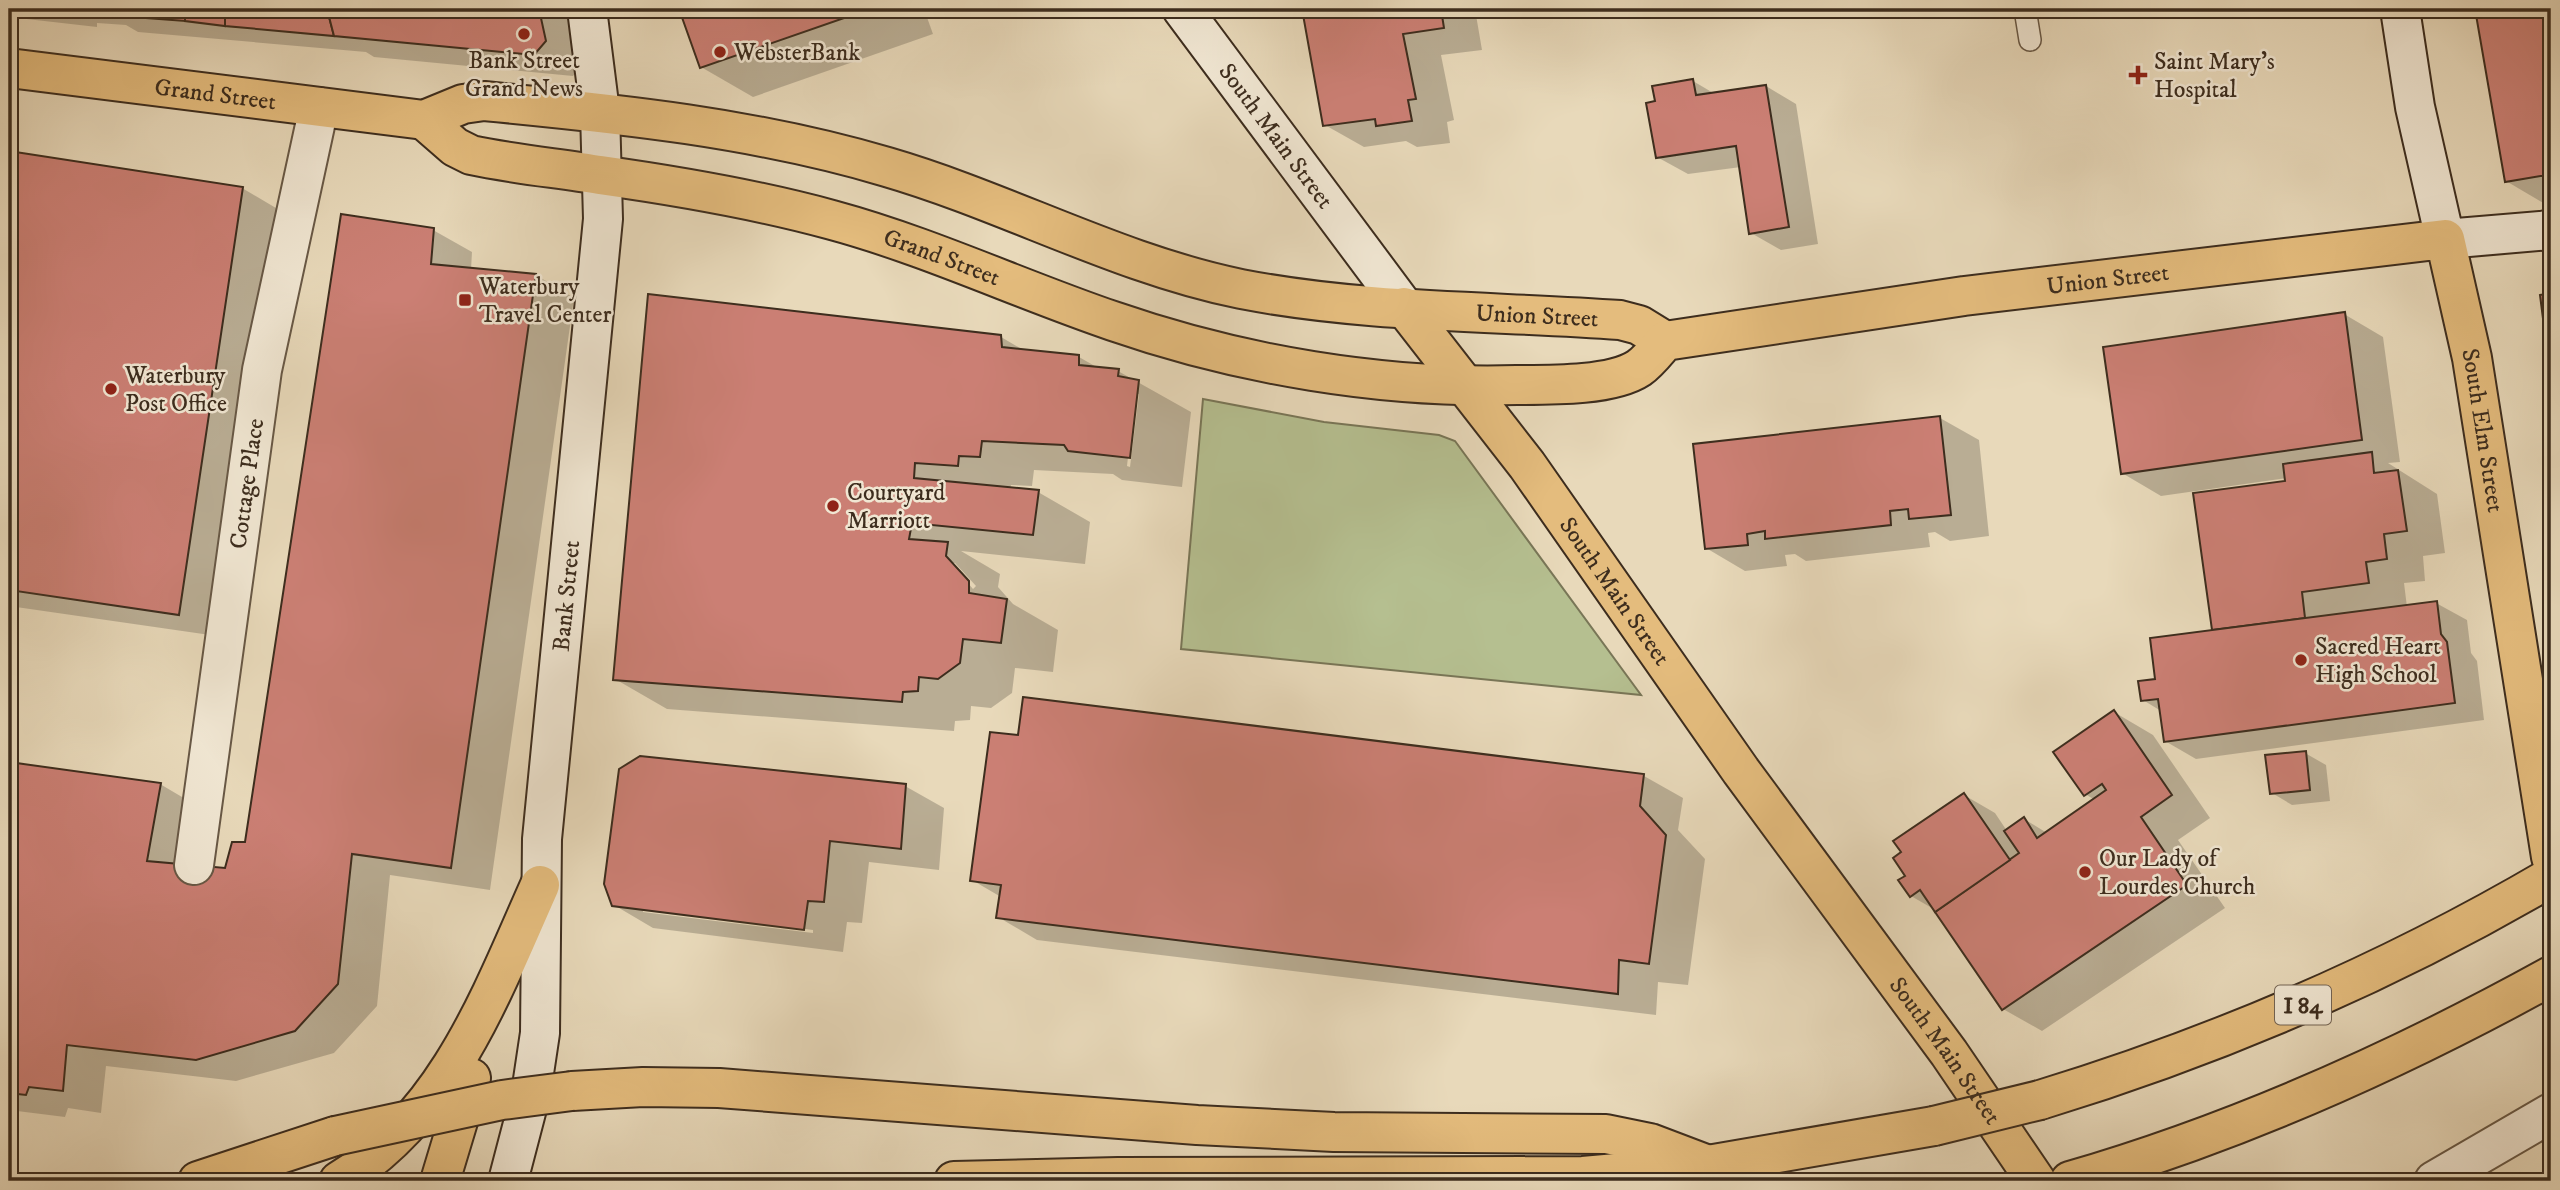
<svg xmlns="http://www.w3.org/2000/svg" width="2560" height="1190" font-family="'IM FELL DW Pica',serif">
	<style>
		.green { fill: #b5bf90; stroke: #797657; stroke-width: 2 }
		.shadow { fill: #0003; fill-rule: evenodd }
		.building { fill: #cb7f74; stroke: #3d2d1e; stroke-width: 2 }
		.lines { fill: none; stroke-linecap: round; stroke-linejoin: round }
		.service-casing { stroke: #685845; stroke-width: 24 }
		.minor-casing { stroke: #685845; stroke-width: 42 }
		.secondary-casing { stroke: #3d2d1e; stroke-width: 42 }
		.primary-casing { stroke: #3d2d1e; stroke-width: 42 }
		.motorway-casing { stroke: #3d2d1e; stroke-width: 42 }
		.service { stroke: #f0e6d2; stroke-width: 21 }
		.minor { stroke: #f0e6d2; stroke-width: 38 }
		.secondary { stroke: #f0e6d2; stroke-width: 38 }
		.primary { stroke: #e4bc7d; stroke-width: 38 }
		.motorway { stroke: #e4bc7d; stroke-width: 38 }
		.motorway-bridge-casing { stroke: #3d2d1e; stroke-width: 42; stroke-linecap: butt }
		.motorway-bridge { stroke: #e4bc7d; stroke-width: 38 }
		.poi-dot { fill: #8f2418; stroke: #f0e6d2; stroke-width: 2.5 }
		.labels { text-anchor: middle; stroke-width: 5; stroke-linejoin: round; paint-order: stroke }
		.shield { fill: #f0e6d2; stroke: #736454; stroke-width: 2 }
		.shield-label { font-size: 23px; font-weight: bold; fill: #3d2d1e }
		.poi-label { font-size: 24px; fill: #3d2d1e; stroke: #f0e6d2; text-anchor: start }
		.street-label { font-size: 24px; fill: #3d2d1e; stroke: #f0e6d2 }
	</style>
	<rect width="100%" height="100%" fill="#e8d9ba"/>
	<filter id="stains"><feTurbulence type="fractalNoise" baseFrequency=".00286" numOctaves="4"/><feColorMatrix values="0 0 0 0 .2 0 0 0 0 .09 0 0 0 0 .02 0 0 0 .5 -.17"/></filter>
	<radialGradient id="worn" r=".72"><stop offset=".6" stop-color="#630" stop-opacity="0"/><stop offset="1" stop-color="#630" stop-opacity=".3"/></radialGradient>
	<polygon class="green" points="1203,399 1324,422 1439,435 1455,441 1641,695 1181,649"/>
	<g class="shadow">
		<polygon points="9,9 572,9 584,63 573,76 374,57 366,52 138,32 126,25 97,23 97,27 9,17"/>
		<polygon points="681,9 924,9 933,34 753,97 701,67"/>
		<polygon points="1304,9 1475,9 1482,50 1441,55 1454,120 1447,122 1450,143 1417,147 1406,141 1364,147 1325,125"/>
		<polygon points="2477,9 2551,9 2551,203 2545,204 2506,181"/>
		<polygon points="1693,81 1715,94 1766,86 1796,104 1818,244 1781,250 1751,233 1741,167 1688,174 1657,157 1657,102"/>
		<polygon points="9,154 242,188 281,211 217,636 9,606"/>
		<polygon points="433,230 472,252 471,270 536,275 574,298 490,890 390,875 377,1006 334,1053 236,1081 106,1066 101,1113 68,1108 65,1117 9,1110 9,764 160,784 199,807 189,866 227,870 247,844"/>
		<polygon points="2344,314 2383,337 2400,462 2388,463 2437,494 2445,553 2423,556 2425,581 2404,583 2407,607 2436,603 2467,620 2471,653 2477,661 2484,720 2196,759 2165,741 2161,711 2143,700 2157,680 2217,632 2213,629 2287,482 2287,478 2161,496 2122,473"/>
		<path d="M1001 337 1025 351 1079 357 1100 369 1118 371 1191 412 1182 487 1122 480 1113 474 1034 470 1032 486 1011 485 1010 489 1038 492 1090 522 1085 564 961 551 1000 574 998 587 1013 604 1058 630 1053 672 1015 668 1012 693 991 708 971 706 970 720 955 721 954 731 667 709 615 679ZM1135 394H1139L1130 467 1127 466ZM951 563H955L976 586 973 589Z"/>
		<polygon points="1940,418 1979,440 1989,536 1950,541 1935,532 1928,533 1930,547 1806,561 1795,554 1785,555 1787,566 1745,571 1706,548"/>
		<polygon points="1024,699 1644,776 1683,798 1678,830 1705,859 1688,985 1658,982 1656,1015 1037,940 998,917 1001,897 972,880 1020,737"/>
		<polygon points="2114,712 2153,735 2210,818 2178,840 2225,908 2042,1031 2003,1009 1937,911 1911,896 1907,876 1964,795 1995,813 2007,831 2024,819 2047,833 2095,800 2085,794"/>
		<polygon points="2305,753 2326,765 2330,801 2292,805 2272,793"/>
		<path d="M905 786 944 808 939 870 869 862 862 923 847 922 843 952 653 928 614 905ZM643 908 813 930V933L643 912Z"/>
	</g>
	<g class="building">
		<polygon points="67,9 106,9 106,15 67,11"/>
		<polygon points="106,9 185,9 185,21 106,15"/>
		<polygon points="185,9 225,9 225,26 185,21"/>
		<polygon points="225,9 327,9 334,36 225,26"/>
		<polygon points="327,9 539,9 546,41 534,55 334,36"/>
		<polygon points="679,9 870,9 700,68"/>
		<polygon points="1302,9 1441,9 1444,28 1403,34 1416,99 1408,100 1412,121 1376,126 1375,119 1323,126"/>
		<polygon points="2475,9 2551,9 2551,148 2545,163 2547,175 2505,182"/>
		<polygon points="1693,79 1696,95 1766,85 1789,227 1749,234 1736,146 1656,158 1646,103 1655,101 1652,86"/>
		<polygon points="9,151 243,187 179,615 9,590"/>
		<polygon points="341,214 434,228 431,264 536,274 451,868 352,854 338,984 295,1031 196,1060 67,1045 63,1091 29,1087 26,1095 9,1093 9,762 161,783 147,861 225,868 232,842 245,842"/>
		<polygon points="2551,293 2551,382 2540,295"/>
		<polygon points="648,294 1001,335 1002,347 1079,355 1079,365 1119,369 1118,376 1139,380 1130,458 1068,451 1064,445 982,441 980,457 959,456 958,466 915,463 914,478 1039,490 1033,535 912,523 909,539 948,542 946,556 969,581 969,593 1007,599 1001,643 963,639 960,663 938,679 919,677 918,691 903,692 902,702 613,680"/>
		<polygon points="2345,312 2362,440 2121,474 2103,347"/>
		<polygon points="1940,416 1951,515 1909,519 1908,509 1890,511 1891,525 1765,539 1765,531 1747,534 1748,545 1705,549 1693,444"/>
		<polygon points="2372,452 2374,473 2398,470 2407,531 2384,534 2387,559 2366,562 2369,583 2302,592 2305,618 2212,630 2193,493 2285,481 2283,464"/>
		<polygon points="2437,601 2441,634 2447,642 2455,703 2164,742 2158,699 2141,701 2138,681 2155,679 2150,638"/>
		<polygon points="1023,697 1644,774 1640,806 1666,835 1649,964 1619,960 1618,994 996,918 1001,885 970,881 990,732 1018,735"/>
		<polygon points="2114,710 2172,795 2141,817 2187,885 2002,1010 1935,912 2019,853 2004,831 2024,817 2037,838 2106,790 2102,784 2084,796 2053,752"/>
		<polygon points="2306,751 2310,790 2270,794 2265,755"/>
		<polygon points="640,756 906,784 901,849 830,841 824,902 808,901 804,930 612,906 604,884 619,769"/>
		<polygon points="1964,793 2010,860 1935,912 1920,890 1910,897 1898,880 1905,876 1893,858 1901,852 1893,841"/>
	</g>
	<g class="lines">
		<defs>
			<polyline id="service" points="2025,9 2030,40"/>
			<g id="minor">
				<path id="s1" d="M194 865 262 370 319 107"/>
				<polyline points="2434,1181 2551,1113"/>
			</g>
			<g id="secondary">
				<path id="s2" d="M1182 9 1404 307"/>
				<polyline points="2400,9 2415,107 2445,239 2551,230"/>
				<path id="s3" d="M508 1181 531 1093 540 1033 542 839 603 219 600 112 587 9"/>
			</g>
			<g id="primary">
				<path id="s4" d="M9 68 424 120 463 104 484 101C620 114 756 128 887 167 1007 202 1118 264 1241 289 1365 313 1494 311 1620 320L1639 325 1665 341"/>
				<path id="s5" d="M424 120 455 147 471 155C513 164 557 168 600 175 678 186 756 199 832 220 928 246 1019 289 1113 321 1240 365 1383 389 1517 385 1550 385 1612 386 1639 368 1649 361 1657 350 1665 341L1964 296 2445 239 2472 358 2551 857"/>
				<path id="s6" d="M1404 307 1527 465 1741 771 1949 1053 2036 1181"/>
			</g>
			<g id="motorway">
				<polyline points="572,1091 643,1087 719,1088 1197,1125 1334,1132 1606,1134 1650,1143 1708,1165"/>
				<path d="M2040 1100C2220 1045 2389 972 2551 877"/>
				<polyline points="198,1181 335,1136"/>
				<path d="M339 1181C447 1116 491 995 540 885"/>
				<polyline points="440,1181 471,1078"/>
				<polyline points="954,1181 1118,1177 1583,1176 1708,1165 1934,1126"/>
				<path d="M2070 1181C2239 1132 2397 1061 2551 976"/>
			</g>
		</defs>
		<use href="#service" class="service-casing"/>
		<use href="#minor" class="minor-casing"/>
		<use href="#secondary" class="secondary-casing"/>
		<use href="#primary" class="primary-casing"/>
		<use href="#motorway" class="motorway-casing"/>
		<use href="#service" class="service"/>
		<use href="#minor" class="minor"/>
		<use href="#secondary" class="secondary"/>
		<use href="#primary" class="primary"/>
		<use href="#motorway" class="motorway"/>
		<defs>
			<g id="motorway-bridge">
				<polyline points="1934,1126 2040,1100"/>
				<polyline points="335,1136 502,1100 572,1091"/>
			</g>
		</defs>
		<use href="#motorway-bridge" class="motorway-bridge-casing"/>
		<use href="#motorway-bridge" class="motorway-bridge"/>
	</g>
	<g class="poi-dot">
		<circle cx="524" cy="34" r="7"/>
		<circle cx="720" cy="52" r="7"/>
		<path d="M2134.5 64.5h7v7h7v7h-7v7h-7v-7h-7v-7h7z"/>
		<rect x="458" y="293" width="14" height="14" rx="3.5"/>
		<circle cx="111" cy="389" r="7"/>
		<circle cx="833" cy="506" r="7"/>
		<circle cx="2301" cy="660" r="7"/>
		<circle cx="2085" cy="872" r="7"/>
	</g>
	<g class="labels">
		<rect class="shield" x="2275" y="985.5" width="56" height="39" rx="5"/>
		<g class="shield-label">
			<text x="2303" y="1013">I 84</text>
		</g>
		<g class="poi-label">
			<text x="734" y="60">WebsterBank</text>
			<text x="524" y="68" text-anchor="middle">Bank Street<tspan x="524" dy="28">Grand News</tspan></text>
			<text x="2154" y="69">Saint Mary's<tspan x="2154" dy="28">Hospital</tspan></text>
			<text x="479" y="294">Waterbury<tspan x="479" dy="28">Travel Center</tspan></text>
			<text x="125" y="383">Waterbury<tspan x="125" dy="28">Post Office</tspan></text>
			<text x="847" y="500">Courtyard<tspan x="847" dy="28">Marriott</tspan></text>
			<text x="2315" y="654">Sacred Heart<tspan x="2315" dy="28">High School</tspan></text>
			<text x="2099" y="866">Our Lady of<tspan x="2099" dy="28">Lourdes Church</tspan></text>
		</g>
		<g class="street-label">
			<text dy="8" stroke="none"><textPath href="#s4" startOffset="208">Grand Street</textPath></text>
			<text dy="8" stroke="none"><textPath href="#s2" startOffset="158">South Main Street</textPath></text>
			<text dy="8" stroke="none"><textPath href="#s5" startOffset="542">Grand Street</textPath></text>
			<text dy="8" stroke="none"><textPath href="#s5" startOffset="1745">Union Street</textPath></text>
			<text dy="8" stroke="none"><textPath href="#s4" startOffset="1563">Union Street</textPath></text>
			<text dy="8" stroke="none"><textPath href="#s5" startOffset="2280">South Elm Street</textPath></text>
			<text dy="8" stroke="none"><textPath href="#s1" startOffset="385">Cottage Place</textPath></text>
			<text dy="8" stroke="none"><textPath href="#s6" startOffset="354">South Main Street</textPath></text>
			<text dy="8" stroke="none"><textPath href="#s3" startOffset="590">Bank Street</textPath></text>
			<text dy="8" stroke="none"><textPath href="#s6" startOffset="920">South Main Street</textPath></text>
		</g>
	</g>
	<rect width="2560" height="1190" fill="none" stroke="#e8d9ba" stroke-width="35"/>
	<rect x="10" y="10" width="2539" height="1169" fill="none" stroke="#3d2d1e" stroke-width="3.5"/>
	<rect x="18" y="18" width="2525" height="1155" fill="none" stroke="#3d2d1e" stroke-width="2"/>
	<rect width="100%" height="100%" filter="url(#stains)"/>
	<rect width="100%" height="100%" fill="url(#worn)"/>
</svg>
